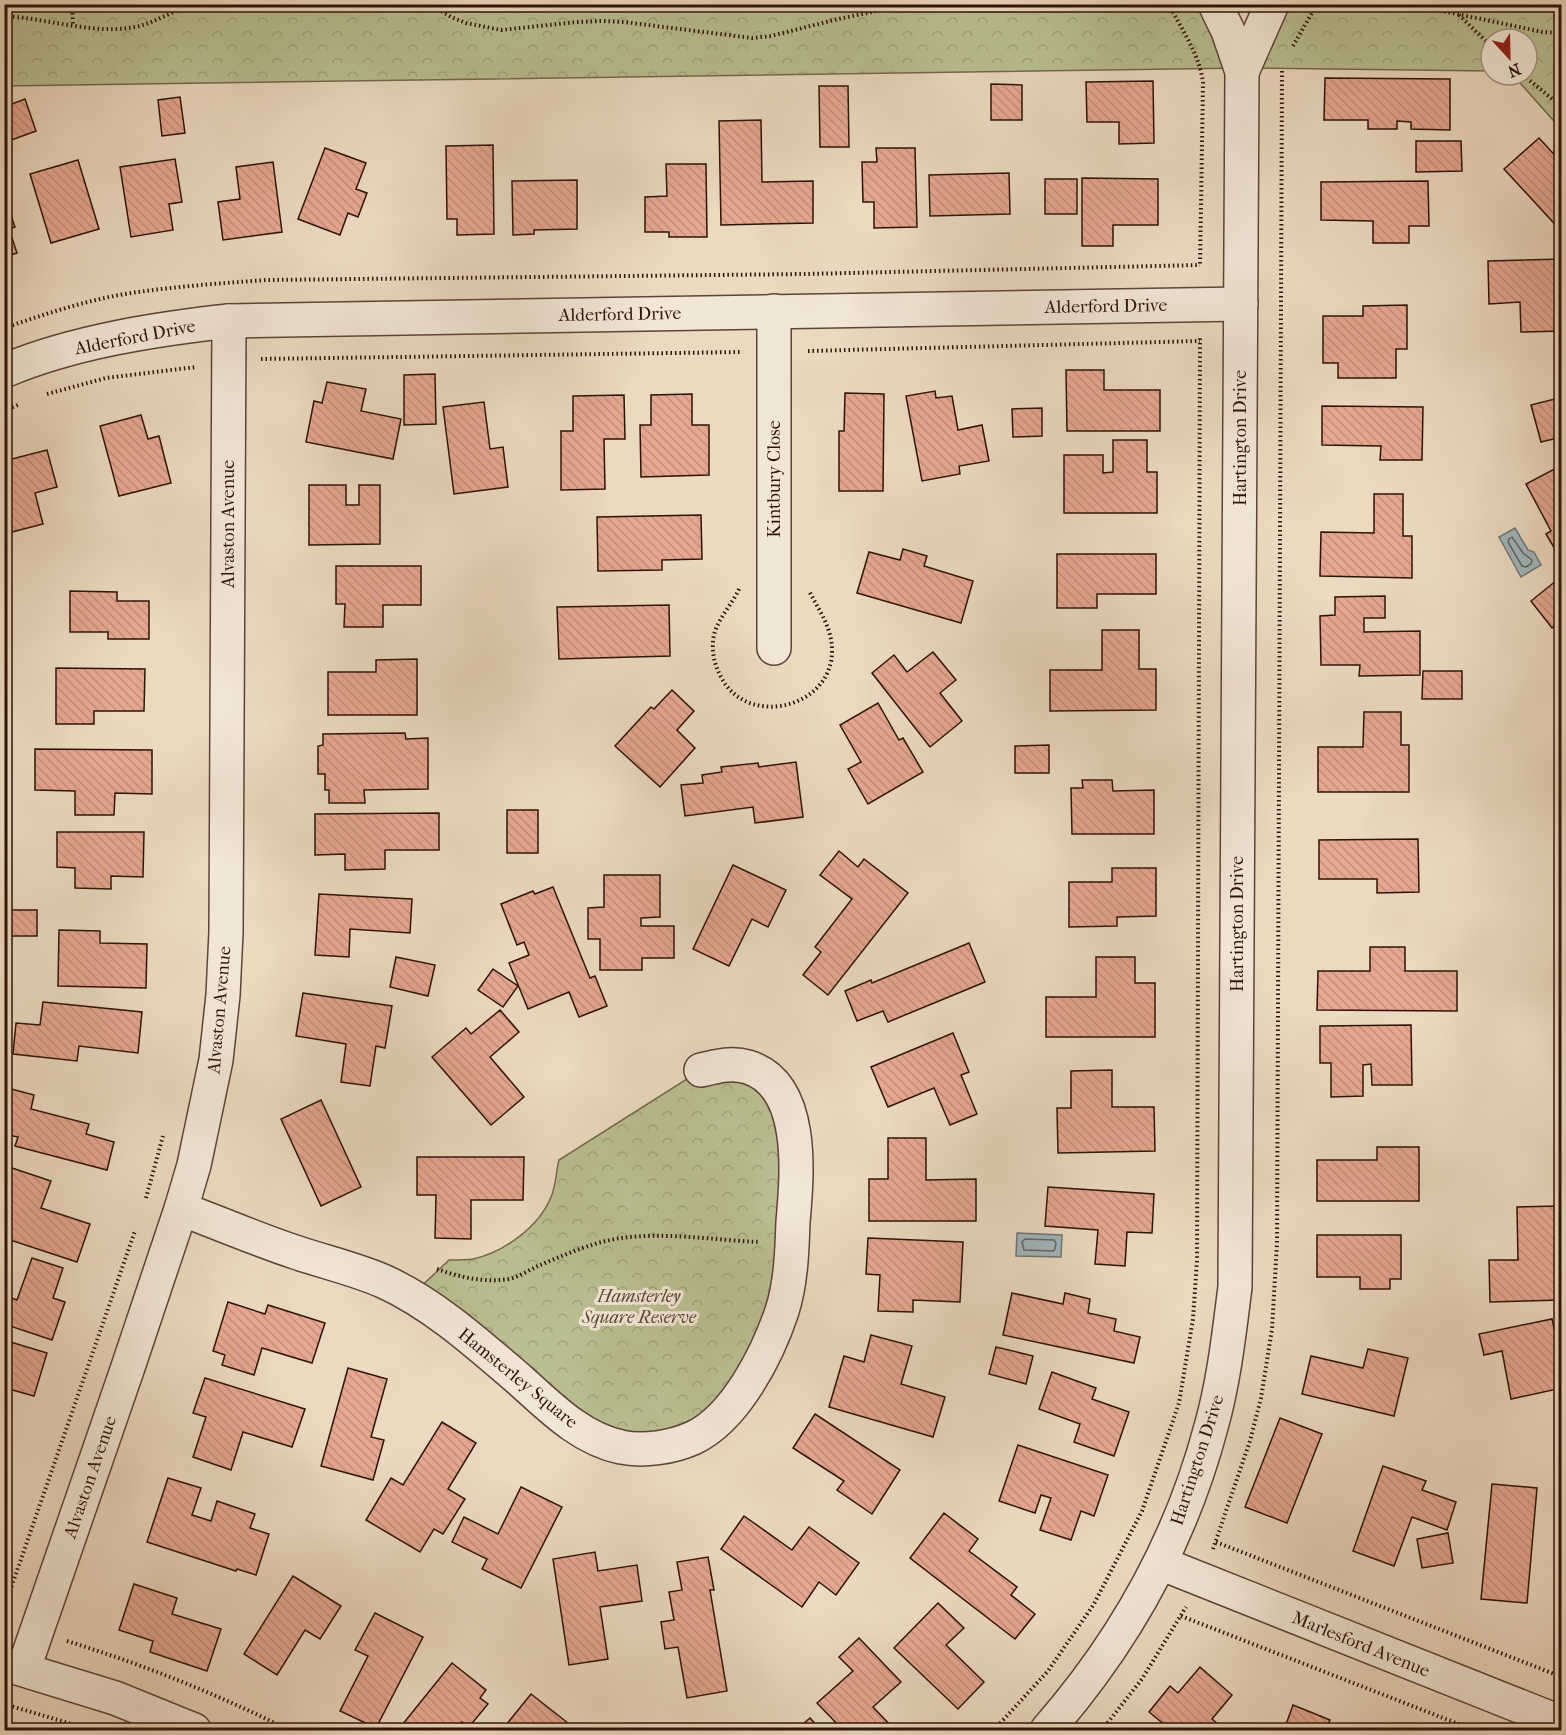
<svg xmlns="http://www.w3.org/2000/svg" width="1566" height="1735" font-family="'IM FELL French Canon',serif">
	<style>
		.park { fill: url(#park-crowns); stroke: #74694d; stroke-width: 1.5 }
		.water { fill: #9eb7bd; stroke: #717575; stroke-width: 1.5 }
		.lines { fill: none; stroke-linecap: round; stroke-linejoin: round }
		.shore { stroke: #666563; stroke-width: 1.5 }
		.building { fill: url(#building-back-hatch); stroke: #2e1309; stroke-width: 1.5 }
		.minor-casing { stroke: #5d4437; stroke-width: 36 }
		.path { stroke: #2e1309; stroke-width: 4; stroke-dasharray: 1.5 3; stroke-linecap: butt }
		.minor { stroke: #f2e6d6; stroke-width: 33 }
		.labels { text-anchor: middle; stroke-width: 6; stroke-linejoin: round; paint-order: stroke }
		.street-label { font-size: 18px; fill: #2e1309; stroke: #f2e6d6 }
		.park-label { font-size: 18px; font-style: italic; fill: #584732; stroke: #f2e6d6 }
	</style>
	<defs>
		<pattern id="park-crowns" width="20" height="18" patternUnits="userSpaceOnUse" patternTransform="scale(1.5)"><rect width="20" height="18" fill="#babf91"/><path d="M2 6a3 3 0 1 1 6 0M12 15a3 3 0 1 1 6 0" fill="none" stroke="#a0a37c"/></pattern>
		<pattern id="building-back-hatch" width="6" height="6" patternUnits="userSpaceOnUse" patternTransform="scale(1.5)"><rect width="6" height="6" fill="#e5a790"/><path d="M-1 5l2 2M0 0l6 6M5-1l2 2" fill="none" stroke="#c58f7b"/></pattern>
	</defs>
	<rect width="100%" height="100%" fill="#ebd9c0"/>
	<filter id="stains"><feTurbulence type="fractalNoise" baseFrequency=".00333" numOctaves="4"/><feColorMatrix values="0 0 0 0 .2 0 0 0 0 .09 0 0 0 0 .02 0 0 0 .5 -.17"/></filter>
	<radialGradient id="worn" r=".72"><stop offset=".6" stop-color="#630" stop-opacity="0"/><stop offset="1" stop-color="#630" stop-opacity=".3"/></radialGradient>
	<g class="park">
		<polygon points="4,5 1215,5 1241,68 5,86"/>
		<polygon points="1272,5 1561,5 1561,129 1513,75 1527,75 1527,39 1491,39 1491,71 1244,68"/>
		<path d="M701 1070 779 1091 783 1309 715 1424 621 1447 411 1296 449 1260C457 1260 465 1260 473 1259 504 1252 539 1227 551 1197 556 1186 556 1171 559 1160Z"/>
	</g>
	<g class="water">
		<polygon points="1515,528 1528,550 1534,552 1541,565 1521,577 1499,537"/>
		<polygon points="1017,1233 1062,1235 1061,1257 1016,1256"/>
	</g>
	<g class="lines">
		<g class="shore">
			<polygon points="1512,537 1523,553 1532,560 1531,564 1526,567 1522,566 1508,542 1509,539"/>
			<polygon points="1025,1239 1054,1240 1056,1243 1055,1249 1053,1251 1024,1250 1022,1242"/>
		</g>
	</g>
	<g class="building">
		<polygon points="1325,78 1450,79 1450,130 1411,129 1411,122 1397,121 1397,129 1368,129 1368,120 1324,120"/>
		<polygon points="1153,81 1154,143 1119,144 1119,122 1087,122 1086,82"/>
		<polygon points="991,84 1022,85 1022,120 991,120"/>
		<polygon points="819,86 848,86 849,147 820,147"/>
		<polygon points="180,97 185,133 162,136 158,100"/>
		<polygon points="25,99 36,131 6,142 4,107"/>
		<polygon points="761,120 762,182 813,181 813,223 721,225 719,121"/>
		<polygon points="1539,138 1562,163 1562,232 1504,169"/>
		<polygon points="1416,141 1461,141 1462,171 1416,172"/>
		<polygon points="493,145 494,234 457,235 457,219 447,219 446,146"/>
		<polygon points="325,148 366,163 356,189 367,193 358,217 348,213 340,235 298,219"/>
		<polygon points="876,148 915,148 917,227 874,228 874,202 863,202 862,162 877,162"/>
		<polygon points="175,159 182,202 169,204 173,230 131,237 120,167"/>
		<polygon points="78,160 99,229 51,243 30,174"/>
		<polygon points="273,162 282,232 223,240 218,202 240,199 236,167"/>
		<polygon points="666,164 706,164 707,237 669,237 669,232 645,232 645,197 667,196"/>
		<polygon points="1009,173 1010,214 930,216 929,175"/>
		<polygon points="1082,178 1158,179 1158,225 1113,225 1113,246 1082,246"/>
		<rect x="1045" y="179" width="32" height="35"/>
		<polygon points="577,180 577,229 534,230 534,234 513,235 512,181"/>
		<polygon points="1428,181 1429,226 1409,226 1409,243 1373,243 1373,221 1321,220 1321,182"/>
		<polygon points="6,201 15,227 9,229 17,253 4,257"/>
		<polygon points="1562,259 1562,331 1521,332 1520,302 1489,304 1488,261"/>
		<polygon points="1407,305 1407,349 1396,349 1396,378 1338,378 1338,363 1323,363 1323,316 1363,316 1363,306"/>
		<polygon points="1066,370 1104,370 1104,390 1160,390 1160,431 1067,431"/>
		<polygon points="435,374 436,424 404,425 404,375"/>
		<polygon points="327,382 366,389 361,411 401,419 393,459 306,442 314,401 322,403"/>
		<polygon points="1562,384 1562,437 1541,442 1531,405 1559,398 1556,386"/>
		<polygon points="935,391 936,398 952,396 958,430 982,425 989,461 959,466 960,474 922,481 906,396"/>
		<polygon points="845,393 884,394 883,491 839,491 839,431 844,431"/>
		<polygon points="692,394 692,425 709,425 709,475 641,477 640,425 651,425 651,395"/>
		<polygon points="624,395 625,439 604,439 605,489 561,490 561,431 573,431 573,396"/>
		<polygon points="484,402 490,449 503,447 508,487 454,494 443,407"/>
		<polygon points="1322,406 1423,407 1422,460 1380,460 1381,446 1322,445"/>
		<polygon points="1042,408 1042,436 1013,437 1012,409"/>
		<polygon points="141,415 148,439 159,436 171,483 119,496 100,426"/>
		<polygon points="1113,440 1147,440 1147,472 1157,472 1157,513 1064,513 1064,455 1103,455 1103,473 1113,472"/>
		<polygon points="47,450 57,487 35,493 43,524 8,533 4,522 4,461"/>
		<polygon points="1562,465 1562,555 1559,556 1546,534 1551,531 1526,484"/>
		<polygon points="309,485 346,485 346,505 359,505 359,485 380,485 380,544 309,545"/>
		<polygon points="1374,494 1403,494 1403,536 1412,536 1412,578 1320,576 1321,532 1374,533"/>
		<polygon points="701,515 702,559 662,560 662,570 598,571 597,517"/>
		<polygon points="903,549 927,556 924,566 973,581 961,623 857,593 869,552 900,560"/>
		<polygon points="1057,554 1156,554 1156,594 1097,594 1097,608 1057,608"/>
		<polygon points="336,566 421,566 421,605 383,605 383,627 344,627 345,604 336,604"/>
		<polygon points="1562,576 1562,620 1552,628 1531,601"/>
		<polygon points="70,591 117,592 117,601 149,601 149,639 108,639 108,632 70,632"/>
		<polygon points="1385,596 1385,618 1364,618 1364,632 1420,631 1420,675 1359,676 1360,665 1321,665 1320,616 1335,615 1335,597"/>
		<polygon points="669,605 670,656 559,659 557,607"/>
		<polygon points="1102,630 1139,630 1139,669 1156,669 1156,710 1050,711 1050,670 1102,670"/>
		<polygon points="933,652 956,680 940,693 962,721 930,747 872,673 894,655 907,672"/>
		<polygon points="417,659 417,715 328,715 328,672 376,672 376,660"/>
		<polygon points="56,668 145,669 144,711 94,711 94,724 56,724"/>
		<polygon points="1423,671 1462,671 1462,699 1422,699"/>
		<polygon points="672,690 694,711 677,730 695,748 660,787 615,746 651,707 654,709"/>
		<polygon points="878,703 899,740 903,738 923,772 868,804 848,769 861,762 840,725"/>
		<polygon points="1364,712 1401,712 1401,745 1409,745 1409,792 1318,792 1318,747 1363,747"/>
		<polygon points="405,733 406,739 428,738 428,789 364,790 365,803 329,803 329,790 325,790 325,774 318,774 318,746 323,745 323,734"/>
		<polygon points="1049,745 1049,773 1015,773 1015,746"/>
		<polygon points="35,749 152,750 152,794 115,793 114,815 75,815 75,791 35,790"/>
		<polygon points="796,762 803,817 755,823 753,807 685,816 681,785 703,783 702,775 722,772 721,767 758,763 759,767"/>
		<polygon points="1082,780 1112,780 1113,791 1154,790 1154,834 1072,834 1071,788 1083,788"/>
		<rect x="507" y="810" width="31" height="43"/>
		<polygon points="439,813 439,850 385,850 385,869 345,870 345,854 315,855 315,814"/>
		<polygon points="57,832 144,832 143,877 111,876 111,889 75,888 75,868 57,867"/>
		<polygon points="1418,839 1419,892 1377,893 1377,879 1319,879 1319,840"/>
		<polygon points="839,851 858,867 864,859 908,893 828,995 803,975 821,952 815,947 852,899 820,875"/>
		<polygon points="733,865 786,890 768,927 752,919 729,966 693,949"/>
		<polygon points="1112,868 1156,868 1156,916 1117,917 1117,926 1069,927 1069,882 1112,882"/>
		<polygon points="604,875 660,875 660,917 641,918 641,926 674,926 674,958 642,958 642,970 600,970 600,939 588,939 588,908 604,907"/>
		<polygon points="553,887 590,978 595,976 607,1006 579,1017 569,992 528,1009 509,963 529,955 524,942 517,945 501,904 533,891 535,894"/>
		<polygon points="319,894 412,899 410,933 350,929 349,957 315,955"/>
		<rect x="4" y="910" width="33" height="26"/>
		<polygon points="59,930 100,931 100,943 147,944 146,988 58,986"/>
		<polygon points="969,943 985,982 888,1022 883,1011 857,1021 845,991 871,980 872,983"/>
		<polygon points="1370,947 1405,947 1405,971 1457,971 1457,1011 1317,1010 1318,971 1370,971"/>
		<polygon points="396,957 435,965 428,996 390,987"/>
		<polygon points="1096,957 1135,957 1135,983 1155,983 1155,1037 1046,1037 1046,997 1096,997"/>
		<polygon points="493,969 518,986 503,1007 478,990"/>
		<polygon points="303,993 392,1006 385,1048 376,1046 370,1086 341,1082 346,1044 296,1036"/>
		<polygon points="43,1002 142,1012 138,1053 79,1046 77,1061 13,1054 16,1023 40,1025"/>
		<polygon points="500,1010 519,1032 490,1057 524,1097 491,1125 432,1057 466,1028 471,1034"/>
		<polygon points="1411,1025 1412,1085 1372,1085 1371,1064 1363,1065 1363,1096 1331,1097 1331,1063 1320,1063 1320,1026"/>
		<polygon points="953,1033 969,1072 961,1075 977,1114 950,1125 934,1088 888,1107 871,1067"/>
		<polygon points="1112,1070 1112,1107 1154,1107 1155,1151 1058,1153 1057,1108 1071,1108 1071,1071"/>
		<polygon points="4,1087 34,1095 31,1109 89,1124 86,1134 114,1142 107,1170 15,1146 18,1137 4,1134"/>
		<polygon points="321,1100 361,1187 321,1206 281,1119"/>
		<polygon points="1557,1123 1562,1124 1562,1167 1555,1167"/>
		<polygon points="888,1138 926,1138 926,1180 976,1179 976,1221 869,1221 869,1179 888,1179"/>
		<polygon points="1377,1147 1419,1147 1419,1201 1317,1201 1317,1160 1377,1160"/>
		<polygon points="417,1157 524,1157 523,1200 471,1200 471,1239 435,1238 436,1195 417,1195"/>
		<polygon points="12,1168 51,1181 41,1208 90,1224 77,1262 4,1238 4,1191"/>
		<polygon points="1048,1187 1154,1194 1152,1233 1127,1232 1125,1266 1095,1264 1098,1230 1045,1226"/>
		<polygon points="1559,1206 1562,1300 1490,1302 1489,1260 1518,1260 1517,1207"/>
		<polygon points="1317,1235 1401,1235 1401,1279 1390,1279 1390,1289 1360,1289 1360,1277 1317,1277"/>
		<polygon points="868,1238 963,1242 960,1302 913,1300 913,1312 878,1311 880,1275 866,1274"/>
		<polygon points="32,1258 63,1268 53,1298 65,1302 52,1340 4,1324 4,1295 17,1300"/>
		<polygon points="1012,1293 1063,1304 1065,1293 1090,1299 1088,1313 1116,1319 1114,1331 1140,1337 1134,1363 1003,1335"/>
		<polygon points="228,1302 265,1314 268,1305 325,1323 312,1363 262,1348 254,1375 222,1365 225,1355 213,1351"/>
		<polygon points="1552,1319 1562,1364 1562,1388 1511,1399 1502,1351 1484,1355 1479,1334"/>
		<polygon points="871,1335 912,1346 901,1384 945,1397 933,1437 829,1407 844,1356 864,1362"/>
		<polygon points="4,1340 47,1353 34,1396 9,1389 6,1396 4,1395"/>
		<polygon points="996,1347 1033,1356 1026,1384 989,1374"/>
		<polygon points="1368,1349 1408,1358 1394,1416 1302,1394 1311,1356 1363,1368"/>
		<polygon points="348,1368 387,1379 371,1437 384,1440 373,1480 321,1466"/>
		<polygon points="1052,1372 1096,1388 1092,1399 1129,1412 1114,1456 1074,1442 1080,1424 1039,1409"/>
		<polygon points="205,1378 305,1409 292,1447 243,1432 231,1470 193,1457 206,1417 193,1413"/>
		<polygon points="815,1414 900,1470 872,1514 837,1490 844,1481 793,1448"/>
		<polygon points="1280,1418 1322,1434 1287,1523 1245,1507"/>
		<polygon points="442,1422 476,1443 448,1489 465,1499 443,1534 434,1529 420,1552 366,1520 391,1478 403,1485"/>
		<polygon points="1018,1445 1108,1475 1094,1516 1081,1511 1071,1540 1040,1530 1051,1498 1041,1495 1035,1513 999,1501"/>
		<polygon points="1383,1466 1426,1481 1422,1490 1456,1502 1447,1530 1412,1517 1394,1566 1353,1551"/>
		<polygon points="168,1478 201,1488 192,1515 211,1521 217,1501 255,1514 250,1528 269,1534 256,1575 237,1569 236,1571 147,1542"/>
		<polygon points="1492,1484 1537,1488 1527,1603 1481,1599"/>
		<polygon points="521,1487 562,1507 521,1588 482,1569 487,1559 452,1542 464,1517 498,1534"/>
		<polygon points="944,1513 978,1539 969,1551 1017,1587 1011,1595 1035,1614 1015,1639 910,1558"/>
		<polygon points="744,1516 792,1550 809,1527 859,1563 836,1595 819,1582 802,1607 721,1549"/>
		<polygon points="1448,1533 1453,1563 1422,1568 1417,1539"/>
		<polygon points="595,1552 598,1571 637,1565 642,1601 600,1607 608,1659 569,1665 553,1559"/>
		<polygon points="708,1557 714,1590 710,1590 727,1691 687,1698 678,1647 665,1649 661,1622 674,1620 669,1592 682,1590 677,1562"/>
		<polygon points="293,1576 341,1606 320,1639 305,1630 277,1675 244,1654"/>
		<polygon points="134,1584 177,1598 172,1614 221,1629 207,1671 150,1652 153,1641 119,1630"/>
		<polygon points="938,1603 964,1628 946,1645 984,1682 958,1709 894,1648"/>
		<polygon points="375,1613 423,1637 376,1728 340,1711 368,1656 355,1650"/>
		<polygon points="859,1638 901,1682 873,1707 895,1730 843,1730 817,1703 853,1671 839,1657"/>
		<polygon points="452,1663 486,1690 480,1698 488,1704 469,1727 462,1722 455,1730 398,1730"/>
		<polygon points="1200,1667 1232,1695 1212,1719 1221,1727 1218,1730 1171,1730 1149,1712 1170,1686 1178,1693"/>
		<polygon points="531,1694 573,1727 570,1730 502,1730"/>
		<polygon points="1293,1705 1330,1720 1325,1730 1284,1730"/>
		<polygon points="810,1718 821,1730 796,1730"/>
	</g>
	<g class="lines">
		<defs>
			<g id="minor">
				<polyline points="1242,72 1272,4"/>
				<polyline points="774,311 774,648"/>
				<path d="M4 371C72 342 156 329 229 321L1241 304"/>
				<path d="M181 1209C219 1223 256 1239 295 1252 324 1262 356 1269 385 1282 435 1305 479 1345 521 1381 550 1407 581 1439 621 1447 643 1452 673 1447 693 1438 736 1418 768 1353 782 1311 791 1283 792 1251 793 1222 797 1176 806 1085 748 1067 732 1062 717 1066 701 1070"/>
				<polyline points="1160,1563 1562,1723"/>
				<polyline points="4,1664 115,1698 194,1730"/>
				<polyline points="24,1668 127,1370 181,1209 194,1165 216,1060 223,995 226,932 229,321"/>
				<path d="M1047 1730C1124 1642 1181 1540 1211 1427 1224 1381 1229 1334 1235 1287L1242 72 1228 31 1215 4"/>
			</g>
		</defs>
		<use href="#minor" class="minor-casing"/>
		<g class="path">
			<polyline points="72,4 73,25"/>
			<polyline points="430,4 451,17 466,23 501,30 577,22 602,21 624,22 752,38 771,36 834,20 909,4"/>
			<path d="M1169 4C1181 29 1200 55 1203 83L1200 266"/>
			<polyline points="1409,4 1543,32 1562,33"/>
			<polyline points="1459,15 1491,46"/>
			<path d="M4 16C47 18 92 35 135 27 156 23 174 9 196 4"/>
			<polyline points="1293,46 1317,4"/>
			<polyline points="1523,75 1562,107"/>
			<path d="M4 328C48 313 93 298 138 292 181 286 224 283 267 280L805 274 1200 265"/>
			<polyline points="808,351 1200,341"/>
			<polyline points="261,359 742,352"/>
			<polyline points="47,394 106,378 196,367"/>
			<polyline points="4,411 20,404"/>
			<path d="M739 589C731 607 714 622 713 642 712 654 715 666 721 677 747 729 833 708 832 650 832 628 819 610 809 591"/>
			<polyline points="146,1198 163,1136"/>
			<path d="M437 1269C459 1277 484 1283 509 1279 519 1277 529 1270 538 1266 564 1255 593 1242 621 1238 664 1232 715 1240 759 1242"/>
			<polyline points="1216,1542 1562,1677"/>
			<polyline points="1213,1549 1250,1441 1261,1398 1272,1329 1277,1243 1282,68"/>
			<polyline points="4,1608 135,1231"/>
			<polyline points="1181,1616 1474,1730"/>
			<path d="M67 1641C144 1665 217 1694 289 1730"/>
			<polyline points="4,1704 92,1730"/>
			<polyline points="994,1730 1048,1671 1094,1604 1142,1511 1179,1403 1193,1319 1197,1260 1200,337"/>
			<polyline points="1102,1730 1142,1679 1186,1607"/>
		</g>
		<use href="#minor" class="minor"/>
	</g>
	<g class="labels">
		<g class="street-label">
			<text transform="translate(1106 306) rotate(-1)" y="6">Alderford Drive</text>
			<text transform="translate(620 314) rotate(-1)" y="6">Alderford Drive</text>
			<text transform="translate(135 337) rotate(-11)" y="6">Alderford Drive</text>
			<text transform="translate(1240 438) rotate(-90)" y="6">Hartington Drive</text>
			<text transform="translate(774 479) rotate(-90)" y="6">Kintbury Close</text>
			<text transform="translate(228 524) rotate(-90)" y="6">Alvaston Avenue</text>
			<text transform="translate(1237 924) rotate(-90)" y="6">Hartington Drive</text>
			<text transform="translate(219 1010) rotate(-85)" y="6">Alvaston Avenue</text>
			<text transform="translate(518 1378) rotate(39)" y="6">Hamsterley Square</text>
			<text transform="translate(1197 1460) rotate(-72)" y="6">Hartington Drive</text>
			<text transform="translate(90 1477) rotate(-71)" y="6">Alvaston Avenue</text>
			<text transform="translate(1361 1644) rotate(22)" y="6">Marlesford Avenue</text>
		</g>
		<g class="park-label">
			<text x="639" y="1302">Hamsterley<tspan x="639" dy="21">Square Reserve</tspan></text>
		</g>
	</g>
	<rect width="1566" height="1735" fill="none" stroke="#ebd9c0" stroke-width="24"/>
	<rect x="6" y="6" width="1554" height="1723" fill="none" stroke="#2e1309" stroke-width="3"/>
	<rect x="12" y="12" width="1542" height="1711" fill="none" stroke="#2e1309" stroke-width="1.5"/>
	<g transform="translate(1509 57) rotate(158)"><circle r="28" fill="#f2e6d6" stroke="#a49284" stroke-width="1.5"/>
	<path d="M0-4.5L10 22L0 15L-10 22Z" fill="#8f2418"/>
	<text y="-9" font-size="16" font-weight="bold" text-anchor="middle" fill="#2e1309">N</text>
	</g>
	<rect width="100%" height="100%" filter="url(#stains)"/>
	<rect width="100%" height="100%" fill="url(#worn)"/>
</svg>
